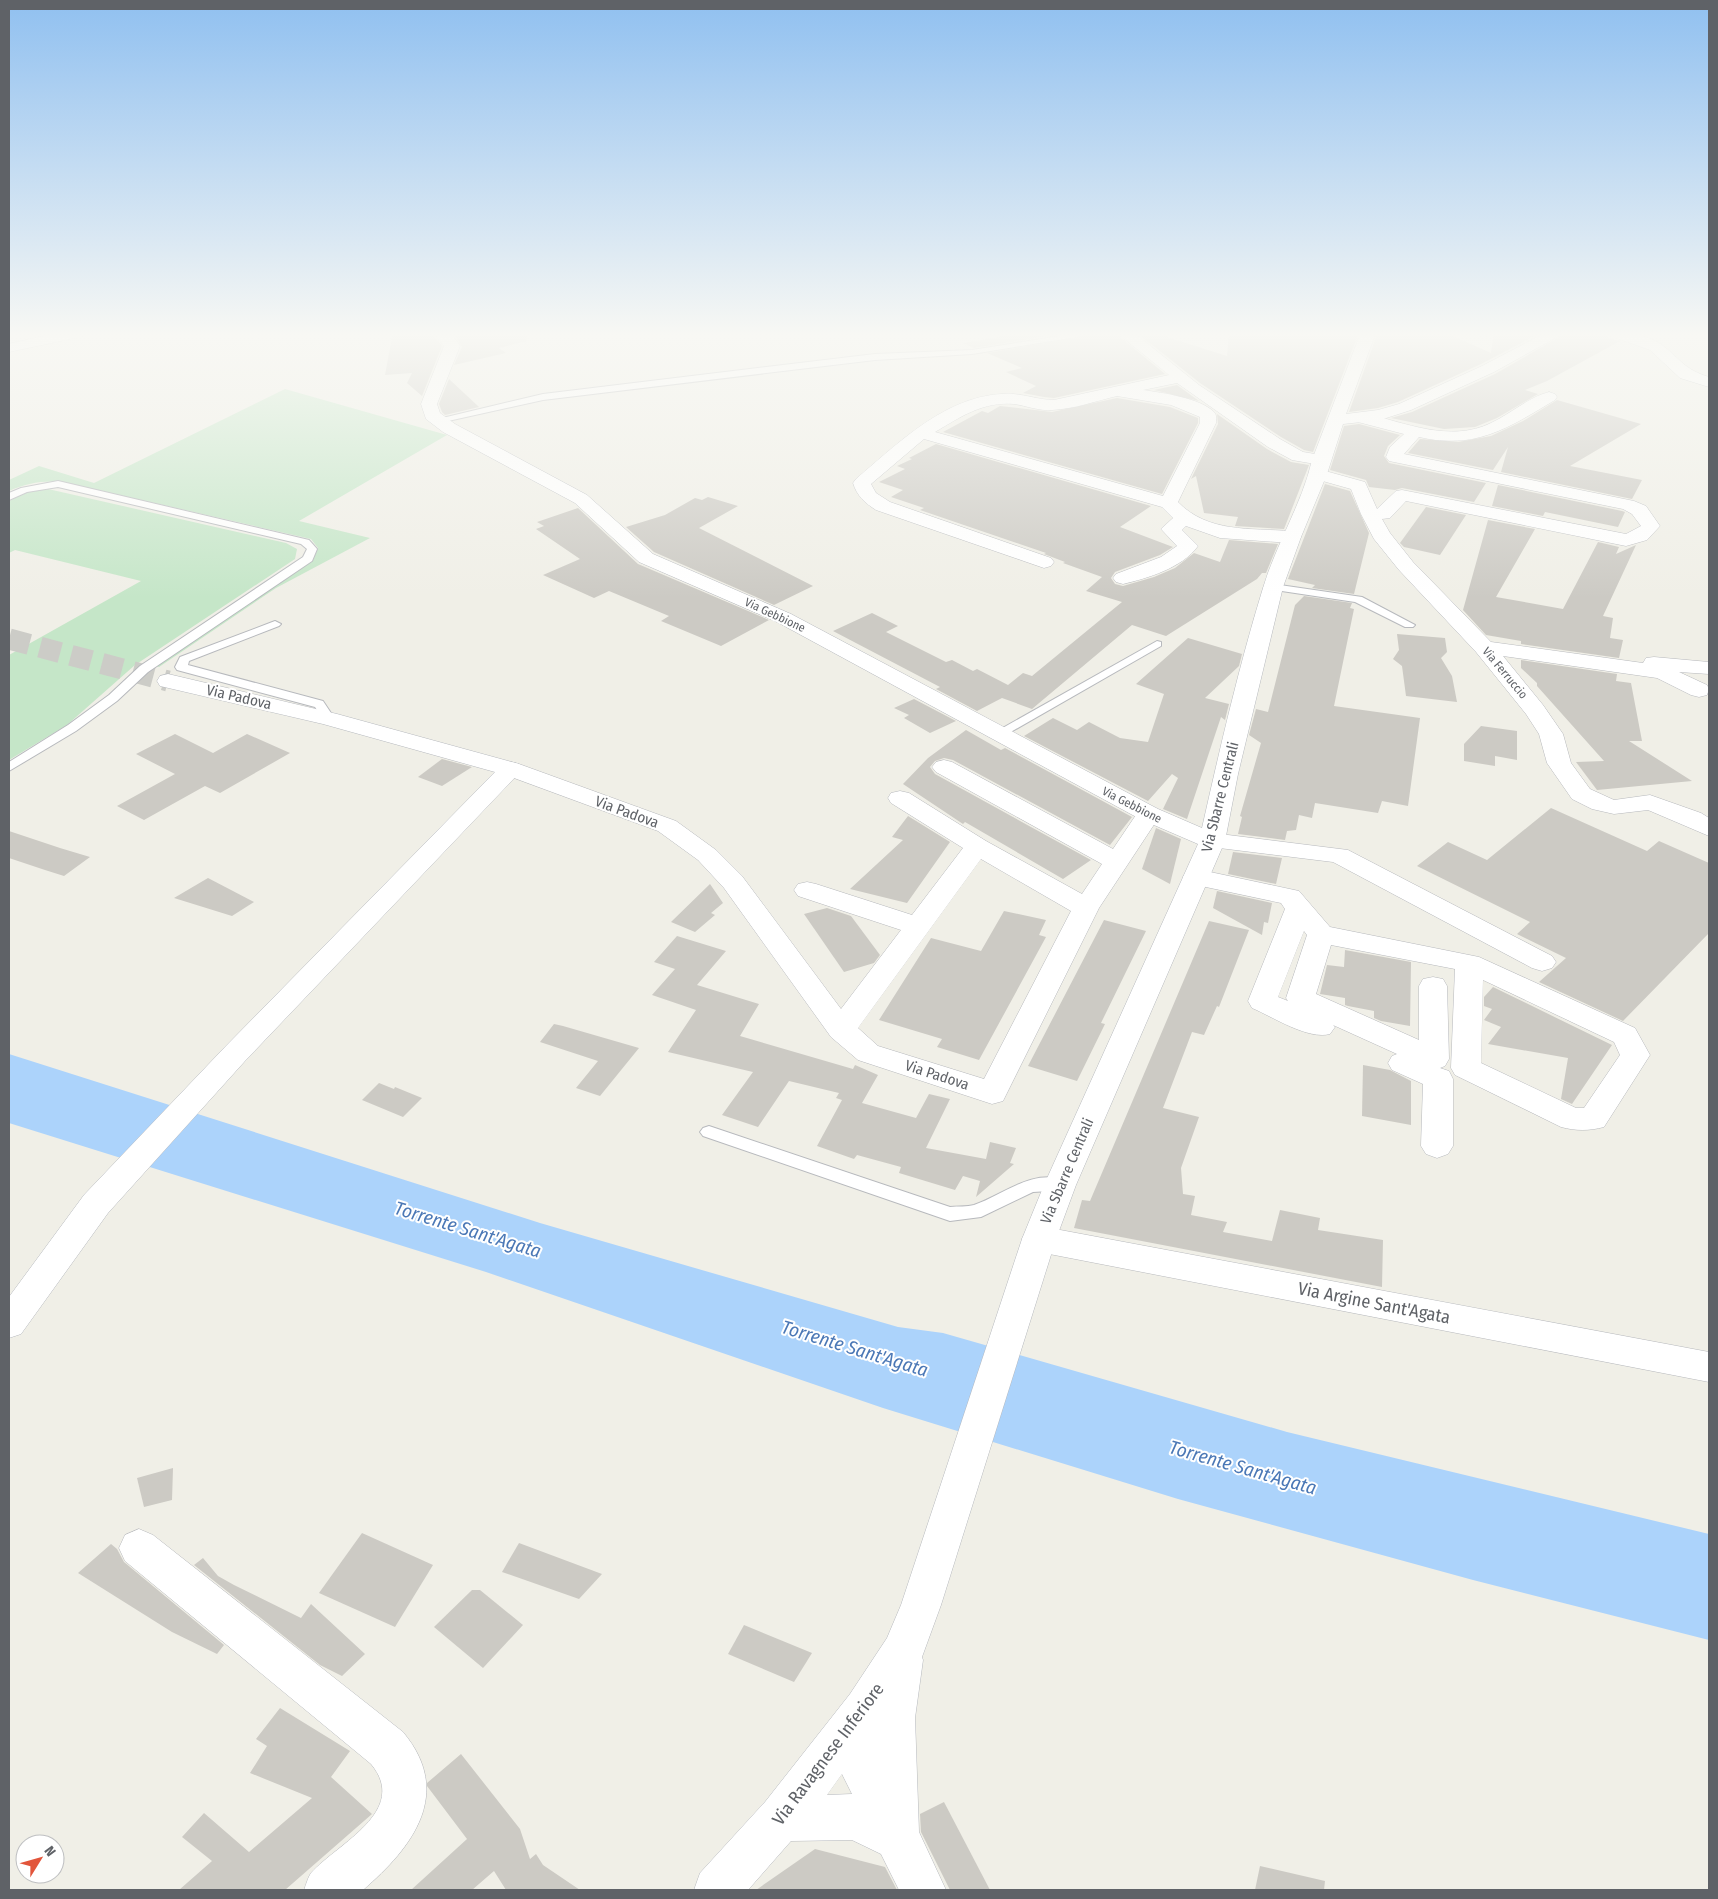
<svg xmlns="http://www.w3.org/2000/svg" width="1718" height="1899" font-family="'Fira Sans Condensed',sans-serif">
	<style>
		.green { fill: #c5e6c8 }
		.water { fill: #acd3fb }
		.building { fill: #cccac4 }
		.lines { fill: none; stroke-linecap: round; stroke-linejoin: round }
		.secondary-tunnel { stroke: #ccccc7; stroke-width: 21; stroke-dasharray: 21 11; stroke-linecap: butt }
		.lane-casing { stroke: #b7b9bd; stroke-width: 2 }
		.street-casing { stroke: #b7b9bd; stroke-width: 1 }
		.secondary-casing { stroke: #b6b9be; stroke-width: 1 }
		.lane { fill: #fff; fill-rule: evenodd }
		.street { fill: #fff; fill-rule: evenodd }
		.secondary { fill: #fff; fill-rule: evenodd }
		.labels { text-anchor: middle; stroke-width: 4; stroke-linejoin: round; paint-order: stroke }
		.far-street-label { font-size: 12px; fill: #5f6267; stroke: #fff }
		.street-label { font-size: 15px; fill: #5f6267; stroke: #fff }
		.near-street-label { font-size: 18px; fill: #5f6267; stroke: #fff }
		.near-water-label { font-size: 19px; font-style: italic; fill: #4b78b6; stroke: #fff }
	</style>
	<rect width="100%" height="100%" fill="#f0efe7"/>
	<g class="green">
		<path d="M285 389 447 435 299 521 370 538 276 588 159 667 153 665 313 560 318 548 311 539 63 482C44 480 26 483 9 491V480L39 466 94 483Z"/>
		<polygon points="48,489 286,543 297,549 295,559 135,665 67,725 9,760 9,655 141,581 15,550 9,553 9,501 28,492"/>
	</g>
	<polygon class="water" points="9,1054 540,1223 898,1327 943,1333 1287,1432 1709,1534 1709,1640 1473,1580 1178,1499 883,1408 486,1272 9,1123"/>
	<g class="building">
		<polygon points="393,332 431,332 442,346 422,396 407,383 412,373 385,375"/>
		<polygon points="453,332 526,332 527,341 499,348 506,353 454,365 462,347"/>
		<polygon points="1026,332 1071,332 974,348 963,343"/>
		<polygon points="1109,332 1114,332 1165,374 1054,398 1044,397 1023,393 1036,386 1006,372 1022,368 987,353"/>
		<polygon points="1136,332 1166,332 1167,337 1227,356 1229,332 1359,332 1313,452 1304,450 1281,437 1200,383"/>
		<polygon points="1378,332 1444,332 1491,353 1494,332 1542,332 1481,364 1398,402 1378,408 1349,412"/>
		<polygon points="1568,332 1604,332 1607,337 1620,341 1547,381 1525,390 1538,394 1497,418 1475,427 1444,429 1391,418 1412,412 1495,374"/>
		<polygon points="449,379 479,407 445,415 442,412 439,404"/>
		<polygon points="1177,385 1199,401 1154,390"/>
		<polygon points="1117,398 1170,407 1198,418 1198,423 1162,494 943,432 982,411 988,413 1000,406 1052,412"/>
		<polygon points="1557,400 1641,424 1570,466 1642,480 1632,499 1501,472 1508,447 1493,470 1408,453 1420,439 1458,442 1491,436 1523,421"/>
		<polygon points="1217,414 1267,449 1291,462 1309,465 1284,529 1235,526 1238,517 1204,513 1196,476 1191,479 1218,424"/>
		<polygon points="1359,424 1400,435 1388,446 1384,456 1389,463 1486,483 1474,502 1402,488 1395,490 1369,487 1366,480 1330,470 1344,426"/>
		<polygon points="936,444 1151,506 1120,527 1173,547 1160,555 1115,572 1111,578 1115,584 1123,586 1154,577 1175,568 1194,553 1220,562 1229,540 1278,544 1266,573 1262,573 1257,579 1166,636 1132,625 1032,709 1002,698 977,711 936,689 940,687 833,631 872,613 898,626 886,632 946,662 952,660 973,671 977,669 1008,685 1023,673 1032,676 1122,602 1086,591 1102,577 1063,563 1065,562 1044,554 1046,553 920,510 924,508 891,497 903,490 879,482 905,469 897,466 912,459 909,458"/>
		<polygon points="1325,484 1350,491 1369,533 1354,594 1312,588 1315,585 1288,579"/>
		<polygon points="1498,485 1622,511 1625,512 1618,527 1545,512 1543,516 1492,506"/>
		<polygon points="708,497 738,506 699,528 813,586 774,605 654,552 626,527 665,515 695,498 702,500"/>
		<polygon points="1426,507 1466,515 1440,555 1404,547 1400,543"/>
		<polygon points="578,508 638,564 769,620 721,646 661,621 669,616 609,591 594,598 543,575 580,559 536,529 544,526 537,522"/>
		<polygon points="1488,520 1535,529 1496,597 1563,609 1598,542 1619,547 1616,554 1636,545 1603,616 1613,618 1610,638 1623,640 1619,658 1521,644 1521,641 1486,635 1463,610"/>
		<polygon points="1304,596 1352,603 1350,608 1354,609 1334,706 1420,718 1408,806 1382,801 1378,813 1315,803 1312,818 1299,815 1296,830 1287,831 1285,840 1238,834 1242,817 1240,816 1261,743 1249,735 1256,709 1268,712 1295,605"/>
		<polygon points="1397,634 1445,638 1447,652 1441,658 1452,676 1457,702 1406,696 1402,666 1393,659 1399,650"/>
		<polygon points="1188,638 1242,654 1239,666 1205,698 1229,704 1225,720 1221,717 1187,819 1163,809 1178,778 1172,774 1148,801 1024,736 1053,718 1077,730 1089,722 1120,738 1148,742 1164,694 1136,684"/>
		<polygon points="1521,660 1617,674 1616,681 1631,683 1642,741 1629,741 1692,781 1597,790 1576,762 1604,761 1537,686 1537,683 1521,668"/>
		<polygon points="914,699 956,721 930,733 904,718 909,715 894,708"/>
		<polygon points="1481,726 1517,731 1517,760 1495,756 1495,766 1464,761 1464,744"/>
		<polygon points="966,730 1001,750 1005,748 1132,817 1110,845 953,760 944,758 935,761 930,767 935,774 1091,860 1063,879 965,822 963,824 903,784 928,758"/>
		<polygon points="175,734 213,753 247,734 290,753 220,793 205,786 144,820 117,806 175,774 136,754"/>
		<polygon points="442,759 472,767 442,786 418,777"/>
		<polygon points="1551,808 1647,851 1659,841 1709,863 1709,933 1623,1021 1539,982 1566,958 1517,934 1530,922 1417,866 1448,842 1487,860"/>
		<polygon points="908,816 950,842 907,903 850,889 903,840 892,837"/>
		<polygon points="1156,828 1181,839 1170,884 1142,869"/>
		<polygon points="9,831 60,848 90,857 64,876 45,870 9,858"/>
		<polygon points="1233,852 1282,858 1276,884 1228,874"/>
		<polygon points="208,878 254,902 232,916 174,898"/>
		<polygon points="710,884 723,903 711,913 715,915 695,932 671,922"/>
		<polygon points="1217,891 1272,903 1268,923 1264,922 1262,935 1213,908"/>
		<polygon points="827,908 851,916 880,955 874,963 844,972 804,914"/>
		<polygon points="1004,911 1046,920 1039,935 1046,937 979,1060 937,1047 942,1039 879,1020 931,938 981,951"/>
		<polygon points="1104,920 1146,931 1101,1023 1105,1024 1077,1081 1028,1066"/>
		<polygon points="1209,921 1249,930 1219,1007 1217,1006 1204,1035 1192,1032 1163,1108 1199,1117 1181,1168 1183,1194 1195,1196 1191,1215 1227,1222 1223,1232 1272,1241 1280,1210 1320,1218 1318,1230 1383,1240 1382,1287 1074,1228 1082,1200 1090,1201"/>
		<polygon points="677,936 726,951 697,985 759,1004 740,1036 853,1069 855,1065 878,1075 862,1103 916,1118 929,1094 950,1099 926,1148 986,1159 990,1142 1016,1148 1010,1163 1014,1164 976,1197 980,1181 963,1176 955,1190 899,1173 901,1167 857,1155 854,1159 817,1146 842,1100 836,1098 839,1093 789,1081 758,1127 722,1115 753,1072 668,1052 696,1010 652,995 675,969 654,962"/>
		<polygon points="1345,950 1411,962 1410,1026 1381,1021 1374,1018 1374,1011 1348,1006 1345,1005 1345,998 1320,994 1327,965 1344,967"/>
		<polygon points="1493,987 1612,1045 1572,1104 1561,1099 1568,1058 1488,1044 1501,1027 1484,1020 1492,1009 1484,1006 1484,997"/>
		<polygon points="554,1024 563,1026 639,1048 600,1096 576,1088 598,1061 540,1042"/>
		<polygon points="1363,1065 1390,1070 1411,1081 1411,1125 1362,1116"/>
		<polygon points="379,1083 394,1089 395,1087 422,1098 403,1117 362,1100"/>
		<polygon points="173,1468 172,1500 144,1507 137,1478"/>
		<polygon points="362,1533 433,1565 395,1627 319,1593"/>
		<polygon points="519,1543 602,1574 579,1599 502,1572"/>
		<polygon points="111,1544 117,1549 124,1562 224,1645 217,1654 172,1632 78,1573"/>
		<polygon points="203,1558 218,1576 234,1585 301,1618 311,1604 365,1654 342,1676 320,1665 194,1565"/>
		<polygon points="472,1590 480,1590 523,1625 483,1668 434,1627"/>
		<polygon points="744,1625 812,1653 794,1682 728,1654"/>
		<polygon points="280,1708 350,1751 331,1777 372,1814 285,1890 179,1890 212,1861 182,1837 204,1813 249,1852 312,1798 250,1773 267,1746 256,1739"/>
		<polygon points="461,1754 520,1829 530,1859 536,1854 543,1865 580,1890 506,1890 494,1871 472,1890 411,1890 467,1839 427,1786 427,1783"/>
		<polygon points="944,1802 990,1890 950,1890 921,1832 920,1814"/>
		<polygon points="815,1849 885,1867 897,1890 756,1890"/>
		<polygon points="1260,1866 1325,1881 1324,1890 1255,1890"/>
	</g>
	<g class="lines">
		<polyline class="secondary-tunnel" points="9,639 168,681"/>
		<defs>
			<g id="lane">
				<polygon points="1085,332 1107,332 972,354 875,360 543,400 439,423 434,420 543,394 875,354 972,350"/>
				<polygon points="58,481 309,540 317,549 312,561 148,672 117,701 76,731 9,771 9,762 68,725 109,695 140,666 303,557 307,549 301,544 58,487 27,492 9,500 9,493 21,488"/>
				<polygon points="1273,584 1362,597 1415,625 1413,627 1405,627 1355,602 1269,589 1269,585"/>
				<polygon points="275,621 281,624 279,626 189,661 188,665 323,701 335,719 333,722 325,722 315,707 177,670 175,667 180,657"/>
				<polygon points="1157,641 1161,642 1161,646 1002,737 998,738 992,734"/>
				<path d="M709 1126 950 1207C958 1206 967 1207 974 1205 1005 1194 1031 1169 1066 1180L1069 1185 1066 1190 1033 1192 981 1217 950 1221 703 1136 700 1132 703 1128Z"/>
			</g>
			<g id="street">
				<path d="M1116 332H1133L1199 385 1280 439 1303 452 1327 456 1330 460 1327 464 1321 465 1292 460 1268 447 1177 383 1143 390C1163 393 1200 398 1214 412 1217 415 1216 419 1216 423L1178 502C1208 533 1250 528 1291 531L1298 533 1301 537 1298 541 1291 543 1220 538 1186 526 1182 530 1198 546C1182 568 1148 578 1123 584L1116 582 1113 578 1116 574 1161 557 1177 546 1161 529 1173 518 1162 507 924 439 871 484 876 493 890 502 1051 558 1054 562 1051 566 1044 568 876 510C865 503 857 496 853 483L856 479C900 442 950 391 1013 394 1027 395 1040 400 1054 400L1169 375ZM1117 396 1171 405 1200 417V423L1163 496 935 432C960 417 984 401 1014 404 1027 406 1039 411 1052 410 1074 409 1096 401 1117 396Z"/>
				<polygon points="1478,332 1492,332 1492,333 1485,337 1480,336"/>
				<path d="M1549 392 1555 394 1557 397 1555 400C1508 428 1476 450 1419 437L1404 454 1634 501 1646 506 1660 526 1647 540 1626 546 1406 501 1390 518 1382 519 1390 533 1413 562 1491 642 1643 663 1646 658 1654 657 1709 662V674L1679 672 1707 685 1709 689 1707 695 1699 697 1691 695 1657 678 1503 656 1543 705 1563 734 1571 763 1590 789 1614 800 1650 795 1701 813 1709 818V836L1648 810 1614 814 1592 809 1572 799 1547 763 1539 734 1526 714 1476 652 1399 570 1374 539 1361 514 1351 489 1312 478 1309 474 1312 470 1318 469 1365 482 1377 509 1396 491 1402 490 1626 534 1641 526 1632 514 1623 509 1389 461 1386 457 1390 447 1404 434 1358 422 1356 418 1358 414 1364 413C1406 423 1450 443 1491 423 1510 414 1529 397 1549 392Z"/>
				<path d="M944 760 952 762 1113 849 1140 809 1149 807 1158 809 1161 814 1099 908 1003 1101 992 1104 858 1060 831 1037 724 888 698 860 658 831 503 774 499 769 503 764 511 762 519 764 676 821 716 850 742 876 841 1009 901 930 798 896 794 890 798 884 807 882 816 884 912 915 963 848 891 803 888 798 891 793 900 791 909 793 986 841 1082 894 1102 864 936 772 932 767 936 762ZM981 859 1071 911 984 1079 878 1046 858 1028Z"/>
				<polygon points="1212,833 1348,850 1552,956 1556,962 1552,968 1542,971 1532,968 1333,862 1203,846 1199,841 1203,836"/>
				<path d="M1196 869 1299 891 1330 927 1479 957 1635 1028 1650 1055 1604 1127C1589 1131 1576 1131 1561 1127L1455 1075 1451 1068 1455 969 1331 945 1316 994 1419 1040V986L1423 979 1433 977 1443 979 1447 986 1449 1059 1445 1066 1440 1068 1449 1071 1453 1079V1146L1448 1154 1437 1158 1426 1154 1421 1146 1423 1084 1392 1070 1388 1063 1392 1056 1397 1054 1333 1025 1335 1027 1330 1034C1308 1040 1273 1017 1252 1008L1248 1001 1285 909 1281 903 1187 883 1183 877 1187 871ZM1304 931 1307 935 1286 998 1288 1001 1278 997ZM1483 980 1614 1042 1620 1055 1584 1108H1576L1481 1063Z"/>
				<polygon points="1039,1226 1709,1352 1709,1382 1039,1252 1027,1248 1022,1239 1027,1230"/>
				<path d="M139 1529 153 1535 403 1732C454 1793 413 1847 363 1890H304C306 1885 308 1877 311 1873 338 1843 410 1811 371 1764L125 1561 119 1548 125 1535Z"/>
			</g>
			<g id="secondary">
				<polygon points="62,332 91,332 84,336 9,352 9,344"/>
				<path d="M433 332H450L460 346 437 404 440 413 455 424 587 495 653 554 791 614 1158 809 1202 828C1220 748 1239 666 1263 588 1276 544 1302 504 1312 460L1361 332H1376L1346 414 1378 410 1399 404 1482 366 1547 332H1566L1494 372 1411 410 1380 420 1343 424 1327 474 1301 537 1283 587 1238 774 1225 841 1076 1185 1056 1239 941 1605 922 1657 923 1660 915 1718 919 1832 946 1890H899L881 1854 852 1840 791 1841 748 1890H694L700 1873 765 1802 850 1694 887 1638 901 1605 1022 1239 1044 1185 1198 844 1140 819 777 622 639 562 575 503 443 432 426 419 421 404 444 346ZM842 1774 852 1794 827 1795Z"/>
				<path d="M1606 332C1624 332 1646 334 1662 345 1682 360 1683 369 1709 377V387L1680 378 1650 350 1608 335Z"/>
				<polygon points="168,674 337,714 519,764 523,769 245,1061 108,1213 21,1334 9,1338 9,1297 84,1195 225,1047 495,772 323,724 160,686 157,681 160,676"/>
			</g>
		</defs>
		<use href="#lane" class="lane-casing"/>
		<use href="#street" class="street-casing"/>
		<use href="#secondary" class="secondary-casing"/>
		<use href="#lane" class="lane"/>
		<use href="#street" class="street"/>
		<use href="#secondary" class="secondary"/>
	</g>
	<linearGradient id="sky" x2="0" y2="1"><stop stop-color="#90c0f0"/><stop offset="0.56" stop-color="#f8f8f4"/><stop offset="1" stop-color="#f8f8f4" stop-opacity="0"/></linearGradient>
	<rect width="1718" height="598" fill="url(#sky)"/>
	<g class="labels">
		<g class="far-street-label">
			<text transform="translate(775 615) rotate(25)" y="4">Via Gebbione</text>
			<text transform="translate(1505 673) rotate(50)" y="4">Via Ferruccio</text>
			<text transform="translate(1132 805) rotate(27)" y="4">Via Gebbione</text>
		</g>
		<g class="street-label">
			<text transform="translate(239 697) rotate(13)" y="5">Via Padova</text>
			<text transform="translate(1220 797) rotate(-76)" y="5">Via Sbarre Centrali</text>
			<text transform="translate(627 812) rotate(20)" y="5">Via Padova</text>
			<text transform="translate(937 1075) rotate(18)" y="5">Via Padova</text>
			<text transform="translate(1067 1171) rotate(-67)" y="5">Via Sbarre Centrali</text>
		</g>
		<g class="near-street-label">
			<text transform="translate(1374 1303) rotate(11)" y="6">Via Argine Sant'Agata</text>
			<text transform="translate(828 1754) rotate(-53)" y="6">Via Ravagnese Inferiore</text>
		</g>
		<g class="near-water-label">
			<text transform="translate(468 1229) rotate(17)" y="7">Torrente Sant'Agata</text>
			<text transform="translate(855 1348) rotate(17)" y="7">Torrente Sant'Agata</text>
			<text transform="translate(1243 1467) rotate(16)" y="7">Torrente Sant'Agata</text>
		</g>
	</g>
	<rect width="1718" height="1899" fill="none" stroke="#5f6267" stroke-width="20"/>
	<g transform="translate(40 1859) rotate(53)"><circle r="24" fill="#ffffff" stroke="#bfc0c2"/>
	<path d="M0-4L9 19L0 12L-9 19Z" fill="#e2553b"/>
	<text y="-8" font-size="14" font-weight="bold" text-anchor="middle" fill="#5f6267">N</text>
	</g>
</svg>
